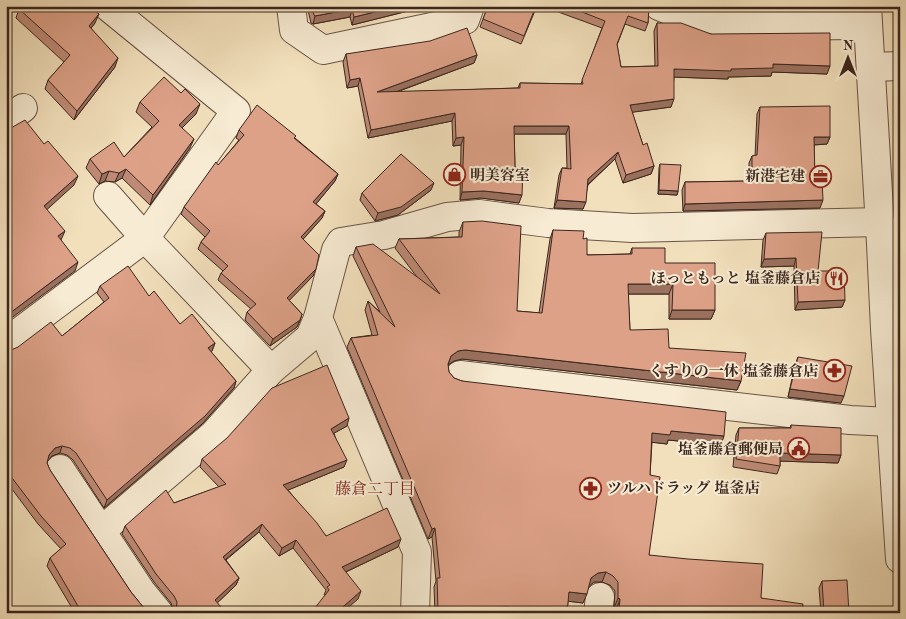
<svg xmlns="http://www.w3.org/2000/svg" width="906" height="619" font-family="'Old Standard TT','Noto Serif JP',serif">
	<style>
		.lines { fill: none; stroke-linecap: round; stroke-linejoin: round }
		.minor-casing { stroke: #695446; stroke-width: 30 }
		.minor { stroke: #f7ebd3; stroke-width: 28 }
		.wall { fill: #be8a75; stroke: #3b261e }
		.shaded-wall { fill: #9b715f; stroke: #3b261e }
		.building { fill: #dda188; stroke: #3b261e }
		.labels { text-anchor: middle; stroke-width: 4; stroke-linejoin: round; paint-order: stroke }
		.poi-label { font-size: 15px; font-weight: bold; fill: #3b261e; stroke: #f7ebd3; text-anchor: end }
		.neighbourhood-label { font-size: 16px; fill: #7a1f14; stroke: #f7ebd3 }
	</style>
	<rect width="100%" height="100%" fill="#f2e0bc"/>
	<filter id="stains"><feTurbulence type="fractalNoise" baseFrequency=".004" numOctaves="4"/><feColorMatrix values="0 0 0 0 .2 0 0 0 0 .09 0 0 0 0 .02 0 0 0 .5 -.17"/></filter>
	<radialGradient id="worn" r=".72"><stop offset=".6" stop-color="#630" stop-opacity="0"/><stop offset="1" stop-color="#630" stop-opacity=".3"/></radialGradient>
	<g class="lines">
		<defs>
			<g id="minor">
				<polyline points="291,6 294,30 323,50 465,20 470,6"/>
				<polyline points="659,6 708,26 868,25"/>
				<polyline points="867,6 881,244 885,329 900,559"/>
				<polyline points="871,67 900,66"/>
				<polyline points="6,121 23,108"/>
				<polyline points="108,196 145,238 271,370"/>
				<polyline points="6,342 145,238 236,111 107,6"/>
				<polyline points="460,375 850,420 890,422"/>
				<polyline points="60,469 141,591 159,613"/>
				<polyline points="101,531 213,435 271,370 310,337 318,318"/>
				<polyline points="415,613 417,552 318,318 336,250 341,242 384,235 447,217 479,214 548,223 632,228 880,222"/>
				<polyline points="598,613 600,597"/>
			</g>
		</defs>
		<use href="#minor" class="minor-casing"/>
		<use href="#minor" class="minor"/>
	</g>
	<g class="wall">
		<polygon points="307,6 423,6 412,10 352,25 350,17 313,24 311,23"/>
		<polygon points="488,6 537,6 521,44 480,27"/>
		<polygon points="542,6 649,6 648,23 645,31 625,24 617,45 621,67 655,66 654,31 657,23 711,34 827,74 772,72 771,76 728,77 728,79 674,77 671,107 632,112 643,145 654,166 651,174 623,183 615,159 588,185 583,209 554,208 559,175 562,168 567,168 566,134 514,134 515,167 519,203 481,198 460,200 461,145 453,146 452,121 368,138 358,86 347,88 343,62 346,54 477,55 474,63 397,92 518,88 520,83 581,84 602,28"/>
		<polygon points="19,9 95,23 91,28 115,67 74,120 45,89 48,80 64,62 16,18"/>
		<polygon points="140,102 196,114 182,128 190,148 150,205 122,178 115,182 105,181 99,184 86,168 90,159 124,157 152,127 136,112"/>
		<polygon points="760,107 830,137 827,144 814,145 815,180 820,208 683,211 682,190 685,182 749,181 749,163 752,156 755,156 757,114"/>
		<polygon points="239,130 295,138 338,174 335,181 316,204 325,211 322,218 303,239 313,276 289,300 302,314 300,321 297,327 270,346 245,320 247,312 251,309 218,280 221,273 223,271 198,249 201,242 205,237 181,214 184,207 239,140 236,138"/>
		<polygon points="660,164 678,191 677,195 658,194 659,168"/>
		<polygon points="431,190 398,215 375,221 360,200 362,193"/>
		<polygon points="463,222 517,311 539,313 550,239 553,230 583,239 587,255 630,254 632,248 665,263 715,310 711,319 669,319 669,294 628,294 630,330 741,381 737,390 462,359 454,361 448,365 449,372 454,378 462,381 721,445 668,440 667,444 652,442 650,475 649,555 761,598 802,613 616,613 617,608 614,608 615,591 610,585 602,582 594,582 589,586 583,603 568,601 567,613 435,613 434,587 436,581 432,537 428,539 347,347 351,338 372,335 365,310 368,301 380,312 353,256 356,247 417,277 395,248 399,239 459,237 459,232"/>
		<polygon points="766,233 818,271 845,300 842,307 795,310 794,266 761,267 763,240"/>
		<polygon points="100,286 149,296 180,324 215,343 212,351 211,352 236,381 234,388 202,424 104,508 73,460 67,455 60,453 52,456 48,460 47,463 50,470 131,592 148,613 75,613 47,566 50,558 61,549 38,524 6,481 6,349 11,350 62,336 104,302 97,293"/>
		<polygon points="798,357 841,403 788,397 795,365"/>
		<polygon points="791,425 841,455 838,463 780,461 780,466 777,474 733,467 736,435 739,428 790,428"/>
		<polygon points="347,426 334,433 344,467 288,490 326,536 398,547 346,572 358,599 325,596 324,595 326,590 293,548 279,556 259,532 226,560 239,578 236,585 217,603 226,613 174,613 174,610 171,603 154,582 122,534 125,526 174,503 219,487 200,467 202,459"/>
		<polygon points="822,581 849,613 821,613 819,588"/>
	</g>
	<g class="shaded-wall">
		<polygon points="400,6 423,6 412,10 352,25 354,17"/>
		<polygon points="740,6 829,6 827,10 738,10"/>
		<polygon points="352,9 350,17 313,24 315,16"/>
		<polygon points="99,14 95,23 86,35 89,26"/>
		<polygon points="477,55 474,63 374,100 377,92"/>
		<polygon points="118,58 115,67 74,120 77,111"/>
		<polygon points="773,64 830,66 827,74 772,72 771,76 728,77 728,79 671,77 674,69"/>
		<polygon points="360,78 358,86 347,88 350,80"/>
		<polygon points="10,90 7,99 6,99 6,94"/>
		<polygon points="674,99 671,107 627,113 630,105"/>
		<polygon points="200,104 196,114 176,134 179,125"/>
		<polygon points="455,113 452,121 368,138 371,130"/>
		<polygon points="514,126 569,126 566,134 511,134"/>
		<polygon points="464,137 461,145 453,146 456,138"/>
		<polygon points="814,137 830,137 827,144 811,145"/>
		<polygon points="194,139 190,148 150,205 153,195"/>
		<polygon points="618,152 615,159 585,187 588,179"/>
		<polygon points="654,166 651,174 623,183 626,175"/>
		<polygon points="126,169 122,178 115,182 119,173"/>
		<polygon points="109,171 105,181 99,184 102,174"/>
		<polygon points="338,174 335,181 311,210 313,202"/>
		<polygon points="78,176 74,185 41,215 44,206"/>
		<polygon points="434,183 431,190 398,215 375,221 378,213"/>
		<polygon points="659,190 678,191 677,195 658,194"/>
		<polygon points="484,191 522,195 519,203 481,198 460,200 462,192"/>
		<polygon points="557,200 586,202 583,209 554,208"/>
		<polygon points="823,200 820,208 683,211 685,204"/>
		<polygon points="325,211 322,218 299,244 301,237"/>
		<polygon points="65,231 61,240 55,245 58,236"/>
		<polygon points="796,258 794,266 761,267 764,259"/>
		<polygon points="78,262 75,271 6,322 6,316"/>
		<polygon points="316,269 313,276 284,306 287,298"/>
		<polygon points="628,284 673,284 669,294 625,294"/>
		<polygon points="845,300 842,307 795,310 798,302"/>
		<polygon points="672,310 715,310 711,319 669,319"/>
		<polygon points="302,314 297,327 270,346 273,339"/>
		<polygon points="215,343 212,351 205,356 208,348"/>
		<polygon points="465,350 741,381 737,390 462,359 454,361 448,365 445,373 451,356 458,351"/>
		<polygon points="236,381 234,388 202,424 104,508 107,500"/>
		<polygon points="790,389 844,396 841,403 788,397"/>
		<polygon points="349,418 347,426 329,436 331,429"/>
		<polygon points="671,431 724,436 721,445 668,440 667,444 649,442 652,433"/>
		<polygon points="62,446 60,453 52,456 46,463 49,455 55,448"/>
		<polygon points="780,453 841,455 838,463 777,461"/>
		<polygon points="347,460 344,467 281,493 283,485"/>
		<polygon points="262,524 259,532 220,564 223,557"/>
		<polygon points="435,528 432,537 428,539 432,529"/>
		<polygon points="401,539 398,547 339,575 342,567"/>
		<polygon points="296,540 293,548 279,556 282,548"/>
		<polygon points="606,572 602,582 594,582 588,587 591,578 598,573"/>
		<polygon points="239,578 236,585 212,608 215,600"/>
		<polygon points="361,591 358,599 342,613 336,613"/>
		<polygon points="569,592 587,594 583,603 566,601"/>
		<polygon points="618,598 620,599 617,608 614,608"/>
		<polygon points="509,607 507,613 437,613 438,610"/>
		<polygon points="619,610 642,613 618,613"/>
	</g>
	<g class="building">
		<polygon points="22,6 89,6 99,14 89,26 118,58 77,111 48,80 70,55 19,9"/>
		<polygon points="312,6 400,6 354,17 352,9 315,16 314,15"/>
		<polygon points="488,6 536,6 524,36 483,19"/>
		<polygon points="567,6 649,6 648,23 628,16 617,44 621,67 658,66 657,23 681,23 711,34 830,33 830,66 773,64 773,68 731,69 731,71 674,69 674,99 630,105 643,145 647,143 654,166 626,175 618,152 588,179 586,202 557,200 562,168 571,169 569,126 514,126 515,167 523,168 522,195 484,191 462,192 464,137 456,138 455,113 371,130 360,78 350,80 346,54 430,41 467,28 477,55 377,92 520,88 520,83 583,84 582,80 605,21"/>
		<polygon points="164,77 181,93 185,89 200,104 179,125 194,139 153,195 126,169 119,173 109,171 102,174 90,159 114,142 124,157 159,121 140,102"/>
		<polygon points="6,85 10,90 6,94"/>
		<polygon points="257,105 296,136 294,138 338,174 313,202 325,211 301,237 319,255 316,269 287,298 302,314 300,320 273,339 247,312 256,304 221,273 228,266 201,242 210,231 184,207 216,162 218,165 244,135 239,130"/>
		<polygon points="830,106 830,137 814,137 815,180 822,180 823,200 685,204 685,182 752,181 752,156 757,155 760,107"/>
		<polygon points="25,120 44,144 48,141 78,176 44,206 65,231 58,236 78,262 6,316 6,127 11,128"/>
		<polygon points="401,154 434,183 401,207 378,213 362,193"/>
		<polygon points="660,164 681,165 678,191 659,190"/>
		<polygon points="482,221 521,226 517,311 542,313 553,230 584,231 583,239 587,238 587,255 632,254 632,248 665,248 665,263 715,263 715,310 672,310 673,284 628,284 630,330 668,329 669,348 746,353 741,381 465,350 458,351 451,356 448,364 449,372 454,378 462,381 726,412 724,436 671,431 670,435 652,433 650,475 660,477 649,555 688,559 763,564 761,598 803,604 802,613 642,613 619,610 620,599 618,598 618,582 613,576 606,572 598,573 591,578 587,594 569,592 567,613 509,613 509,607 438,610 437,578 440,578 435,528 432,529 351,338 378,335 368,301 395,327 356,247 373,244 440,294 399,239 462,237 463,222"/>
		<polygon points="822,232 818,271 844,271 845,300 798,302 796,258 764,259 766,233"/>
		<polygon points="128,266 149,296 154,291 180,324 192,314 215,343 208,348 236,381 205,416 107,500 76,453 70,448 62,446 55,448 49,455 47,463 50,470 131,592 148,613 82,613 50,558 66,544 41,516 6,470 6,357 8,356 6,354 6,349 11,350 18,347 51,322 62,336 109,298 100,286"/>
		<polygon points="798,357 852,366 844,396 790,389"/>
		<polygon points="327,365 349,418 331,429 347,460 283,485 317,523 326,536 387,508 401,539 342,567 361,591 336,613 311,613 329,590 327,587 330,585 296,540 282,548 262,524 223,557 239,578 215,600 226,613 175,613 176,611 177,602 174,596 156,574 125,526 166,490 174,503 226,484 202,459 227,438 272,388"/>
		<polygon points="791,425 841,428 841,455 780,453 780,466 736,459 739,428 791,428"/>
		<polygon points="847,580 849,613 824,613 822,581"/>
	</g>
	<defs>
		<symbol id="shop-ring" viewBox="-11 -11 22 22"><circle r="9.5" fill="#f7ebd3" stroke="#8f2418" stroke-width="1.5"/><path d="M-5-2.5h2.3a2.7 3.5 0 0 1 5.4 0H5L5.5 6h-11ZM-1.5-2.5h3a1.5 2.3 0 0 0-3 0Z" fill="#8f2418"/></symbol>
		<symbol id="office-ring" viewBox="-11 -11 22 22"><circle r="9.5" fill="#f7ebd3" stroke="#8f2418" stroke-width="1.5"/><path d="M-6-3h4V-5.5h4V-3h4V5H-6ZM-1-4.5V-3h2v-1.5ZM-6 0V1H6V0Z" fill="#8f2418"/></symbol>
		<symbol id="restaurant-ring" viewBox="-11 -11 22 22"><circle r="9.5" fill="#f7ebd3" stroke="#8f2418" stroke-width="1.5"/><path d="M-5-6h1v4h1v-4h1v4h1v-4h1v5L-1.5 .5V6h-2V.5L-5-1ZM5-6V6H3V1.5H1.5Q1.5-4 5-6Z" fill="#8f2418"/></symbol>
		<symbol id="pharmacy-ring" viewBox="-11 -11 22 22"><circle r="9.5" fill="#f7ebd3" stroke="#8f2418" stroke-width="1.5"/><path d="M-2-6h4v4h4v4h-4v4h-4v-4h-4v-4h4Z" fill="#8f2418"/></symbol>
		<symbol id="civic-ring" viewBox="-11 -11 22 22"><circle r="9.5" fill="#f7ebd3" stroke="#8f2418" stroke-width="1.5"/><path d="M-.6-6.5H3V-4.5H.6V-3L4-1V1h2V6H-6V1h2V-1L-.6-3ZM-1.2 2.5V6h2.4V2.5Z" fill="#8f2418"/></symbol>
	</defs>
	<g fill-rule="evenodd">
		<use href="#shop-ring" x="442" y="162" width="25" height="25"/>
		<use href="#office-ring" x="808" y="164" width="25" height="25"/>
		<use href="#restaurant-ring" x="824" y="266" width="25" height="25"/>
		<use href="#pharmacy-ring" x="822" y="358" width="25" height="25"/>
		<use href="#civic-ring" x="786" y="436" width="25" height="25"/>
		<use href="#pharmacy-ring" x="578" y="476" width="25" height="25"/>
	</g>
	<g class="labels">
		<g class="poi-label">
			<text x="470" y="180" text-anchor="start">明美容室</text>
			<text x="805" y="181">新港宅建</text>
			<text x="820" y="283">ほっともっと 塩釜藤倉店</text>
			<text x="818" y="376">くすりの一休 塩釜藤倉店</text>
			<text x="783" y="454">塩釜藤倉郵便局</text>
			<text x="607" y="493" text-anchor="start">ツルハドラッグ 塩釜店</text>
		</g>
		<g class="neighbourhood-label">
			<text x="375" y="494">藤倉二丁目</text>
		</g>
	</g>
	<rect width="906" height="619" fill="none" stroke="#f2e0bc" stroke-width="25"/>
	<rect x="8" y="8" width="891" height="604" fill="none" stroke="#3b261e" stroke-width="2.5"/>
	<rect x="12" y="12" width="881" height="594" fill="none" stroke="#3b261e"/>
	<g transform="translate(848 58)" stroke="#f7ebd3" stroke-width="4" paint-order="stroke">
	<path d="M0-4L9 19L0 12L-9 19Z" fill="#3b261e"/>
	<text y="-8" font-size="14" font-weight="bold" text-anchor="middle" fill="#3b261e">N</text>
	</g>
	<rect width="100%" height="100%" filter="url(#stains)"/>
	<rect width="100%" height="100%" fill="url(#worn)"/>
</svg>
